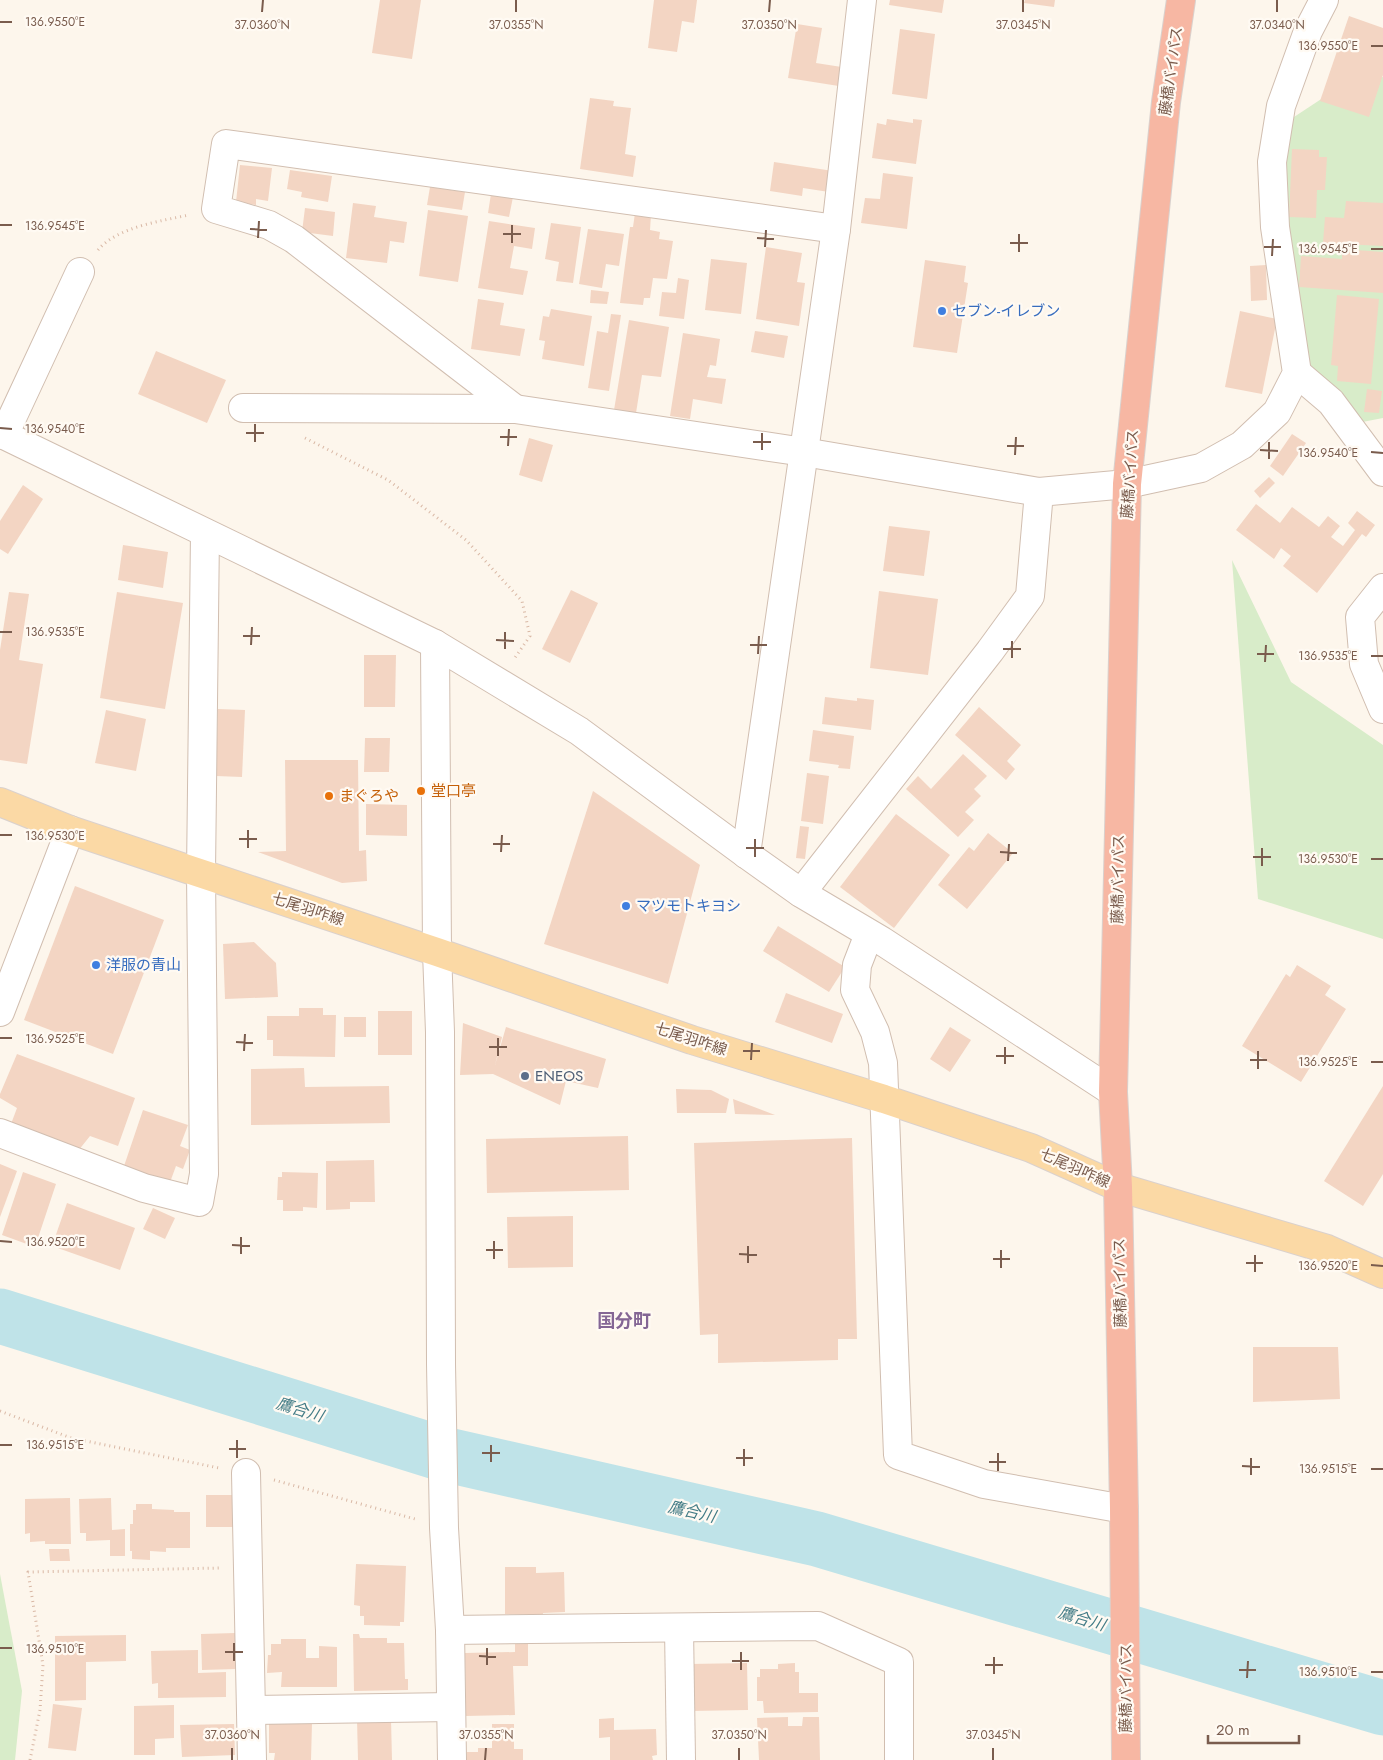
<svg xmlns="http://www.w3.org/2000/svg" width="1383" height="1760" font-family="Jost,'Noto Sans JP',sans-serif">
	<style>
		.green { fill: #d8ecc9 }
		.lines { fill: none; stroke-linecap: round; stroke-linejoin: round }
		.river { stroke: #bfe3e8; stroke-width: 55 }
		.building { fill: #f3d5c3 }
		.minor-casing { stroke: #d1beb0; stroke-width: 30 }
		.major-casing { stroke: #dad1cd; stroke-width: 30 }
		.highway-casing { stroke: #dad1cd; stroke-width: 30 }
		.path { stroke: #d9b8a5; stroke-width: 3; stroke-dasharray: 1 4; stroke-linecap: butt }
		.minor { stroke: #fff; stroke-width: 28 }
		.major { stroke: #fbd9a5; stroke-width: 28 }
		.highway { stroke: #f7b7a3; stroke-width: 28 }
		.ticks { fill: none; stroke: #7a5c4d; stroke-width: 2 }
		.shop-dot { fill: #3f7fe0; stroke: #fffaf3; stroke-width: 2 }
		.food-dot { fill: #e8710a; stroke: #fffaf3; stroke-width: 2 }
		.service-dot { fill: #5c6f8a; stroke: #fffaf3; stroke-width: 2 }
		.labels { text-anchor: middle; stroke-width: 4.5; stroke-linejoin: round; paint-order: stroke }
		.street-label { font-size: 15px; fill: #7a5c4d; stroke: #fffaf3 }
		.shop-label { font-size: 15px; fill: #366cbe; stroke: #fffaf3; text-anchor: start }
		.food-label { font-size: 15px; fill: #c56008; stroke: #fffaf3; text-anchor: start }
		.service-label { font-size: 15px; fill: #4e5e75; stroke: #fffaf3; text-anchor: start }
		.water-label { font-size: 16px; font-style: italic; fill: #437c86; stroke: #fffaf3 }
		.quarter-label { font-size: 18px; font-weight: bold; fill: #846695; stroke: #fffaf3 }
		.ticks-label { font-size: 12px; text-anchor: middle; fill: #7a5c4d; stroke: #fffaf3; stroke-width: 4.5; stroke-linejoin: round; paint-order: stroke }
	</style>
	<rect width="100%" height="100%" fill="#fdf6ec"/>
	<g class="green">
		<polygon points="1383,77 1383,418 1347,425 1314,387 1271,188 1294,117 1341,86"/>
		<polygon points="1232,560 1291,682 1383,745 1383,939 1258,899"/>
		<polygon points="0,1574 22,1691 15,1760 0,1760"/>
	</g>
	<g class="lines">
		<polyline class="river" points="0,1316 443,1454 817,1539 1383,1708"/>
	</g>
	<g class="building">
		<polygon points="380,0 421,0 412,59 372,53"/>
		<polygon points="654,0 697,0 694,23 682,21 677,52 648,48"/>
		<polygon points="890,0 944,0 942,13 889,5"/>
		<polygon points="1025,0 1055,0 1054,7 1024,3"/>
		<polygon points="1349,16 1383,28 1383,75 1369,117 1320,101"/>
		<polygon points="797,24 822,28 816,63 848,68 845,87 788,78"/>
		<polygon points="900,29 935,34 927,99 892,94"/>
		<polygon points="590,98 614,101 613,106 631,108 625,154 636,156 633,177 580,169"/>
		<polygon points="887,119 913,123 913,119 922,120 916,164 872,158 877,123 886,125"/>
		<polygon points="1292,149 1319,150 1319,157 1327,157 1325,190 1317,190 1316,218 1289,217"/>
		<polygon points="774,162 833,171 829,192 803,188 802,196 770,191"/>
		<polygon points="240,165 272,168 268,201 256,199 256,205 236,202"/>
		<polygon points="290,170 332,176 328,202 301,197 302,192 287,189"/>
		<polygon points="883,173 913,177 907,229 861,223 865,198 880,199"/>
		<polygon points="430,187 465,192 462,210 427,205"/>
		<polygon points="491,194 513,197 509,217 488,213"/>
		<polygon points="1346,201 1383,203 1383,246 1323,243 1325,217 1344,218"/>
		<polygon points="353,203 376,206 374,217 407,222 404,243 390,241 387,263 346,258"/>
		<polygon points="305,208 335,212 333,236 302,232"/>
		<polygon points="428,210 468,216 458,282 419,276"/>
		<polygon points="635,213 651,215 650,230 660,232 659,239 673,241 667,279 653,278 650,298 644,298 643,305 620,303 630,227 633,227"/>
		<polygon points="489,221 535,228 532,249 514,246 510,268 528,271 523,295 478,288"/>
		<polygon points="551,223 581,227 573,283 556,281 559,262 545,259"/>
		<polygon points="588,229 624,234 619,266 606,264 602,288 579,284"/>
		<polygon points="766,247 802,253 797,282 805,283 799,326 756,319"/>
		<polygon points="1342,249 1383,252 1383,293 1299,287 1301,256 1342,259"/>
		<polygon points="711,259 747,263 741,314 705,310"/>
		<polygon points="925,260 966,266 964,282 968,283 957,353 913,347"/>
		<polygon points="1266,265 1267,300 1251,301 1250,266"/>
		<polygon points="678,278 689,280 684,319 659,316 662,292 676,293"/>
		<polygon points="591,290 609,292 607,304 590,303"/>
		<polygon points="1337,295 1379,299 1371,384 1337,381 1338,366 1331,365"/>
		<polygon points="478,299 504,303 500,325 525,329 520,356 471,349"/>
		<polygon points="551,309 592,316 584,366 542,359 545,341 539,340 543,316 549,317"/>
		<polygon points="1240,311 1277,319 1262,394 1225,387"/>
		<polygon points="611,314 621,315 609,391 588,388 597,331 608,333"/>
		<polygon points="629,320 669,327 661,377 642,375 636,413 614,410"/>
		<polygon points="755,331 788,336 784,358 751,352"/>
		<polygon points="683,333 720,339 716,366 710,365 707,377 726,379 722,404 693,399 690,419 670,416"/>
		<polygon points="156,351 226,380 207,423 138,394"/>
		<polygon points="1367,389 1382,391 1379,413 1364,412"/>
		<polygon points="1292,434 1306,443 1283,476 1270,466"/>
		<polygon points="529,438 553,445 542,482 519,475"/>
		<polygon points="1269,477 1275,483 1260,498 1254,491"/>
		<polygon points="23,485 43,499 8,554 0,549 0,521"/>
		<polygon points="1256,504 1280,523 1292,507 1319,527 1328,516 1340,526 1331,537 1343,546 1355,530 1348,523 1357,511 1375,525 1366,537 1362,534 1317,593 1283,566 1291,556 1281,548 1274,559 1236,530"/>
		<polygon points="889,526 930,531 924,576 883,571"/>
		<polygon points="123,545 168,552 163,588 118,580"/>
		<polygon points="571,590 598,603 570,663 542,649"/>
		<polygon points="879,591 938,599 928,675 870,668"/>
		<polygon points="9,592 29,594 19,660 43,664 27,764 0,760 0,650"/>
		<polygon points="117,592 183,603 165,709 100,698"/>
		<polygon points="364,655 396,655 395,707 364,707"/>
		<polygon points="825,697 857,701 857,698 874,700 871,730 822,724"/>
		<polygon points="979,707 1021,745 1007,761 1015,769 1006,780 955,735"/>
		<polygon points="218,709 245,710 242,777 216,776"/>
		<polygon points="106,710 146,719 136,771 95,763"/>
		<polygon points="813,730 854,736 850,769 838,768 839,765 809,761"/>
		<polygon points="365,738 390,738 389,772 364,772"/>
		<polygon points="963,754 987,776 974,789 981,796 965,812 974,820 958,837 906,789 918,776 931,789"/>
		<polygon points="285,760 358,760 359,851 366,850 367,881 342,883 258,852 286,851"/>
		<polygon points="807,773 829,776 823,824 801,821"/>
		<polygon points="593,791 700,865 668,984 544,944"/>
		<polygon points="366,804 407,805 407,836 366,835"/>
		<polygon points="896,814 950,855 894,928 840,887"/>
		<polygon points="800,826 809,827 805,859 796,858"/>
		<polygon points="988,833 1013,853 967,909 938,885 969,847 974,851"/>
		<polygon points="75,886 164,920 113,1054 24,1020"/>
		<polygon points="778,926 845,967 829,992 763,951"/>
		<polygon points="254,942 276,963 278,997 225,999 223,944"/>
		<polygon points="1297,965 1331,986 1325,995 1346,1009 1301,1082 1242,1046 1286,974 1290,977"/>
		<polygon points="786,993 843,1014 832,1043 775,1022"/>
		<polygon points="299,1008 323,1008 323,1015 336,1015 335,1057 273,1056 273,1040 267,1040 267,1016 299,1016"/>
		<rect x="378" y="1011" width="34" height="44"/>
		<rect x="344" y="1017" width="22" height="20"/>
		<polygon points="463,1023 502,1037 495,1065 506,1027 606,1059 598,1088 566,1081 560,1105 493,1074 460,1075"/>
		<polygon points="950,1027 971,1040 950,1072 930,1059"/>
		<polygon points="17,1054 135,1098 118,1146 90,1136 78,1151 11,1124 17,1108 0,1098 0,1094"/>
		<polygon points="304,1068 305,1087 389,1086 390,1123 251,1125 251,1069"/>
		<polygon points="1383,1086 1383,1174 1363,1206 1324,1181"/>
		<polygon points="676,1089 711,1090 729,1099 726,1113 677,1113"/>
		<polygon points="733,1099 775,1115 735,1114"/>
		<polygon points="143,1110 188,1125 180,1146 190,1150 183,1169 176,1166 169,1185 123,1169"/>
		<polygon points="628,1136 629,1190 487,1193 486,1139"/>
		<polygon points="852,1138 857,1339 838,1339 838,1360 718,1363 718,1334 700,1335 694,1143"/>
		<polygon points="374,1160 375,1202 350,1202 350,1209 326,1210 326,1161"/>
		<polygon points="0,1164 17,1171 0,1217"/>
		<polygon points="23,1172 56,1184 35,1247 2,1235"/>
		<polygon points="282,1172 318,1173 317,1208 303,1207 303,1211 283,1211 283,1200 277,1200 278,1177 282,1177"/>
		<polygon points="67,1203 135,1228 120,1270 52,1246"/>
		<polygon points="153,1208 175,1218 165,1239 143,1229"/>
		<polygon points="573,1216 573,1267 508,1268 507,1217"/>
		<polygon points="1253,1347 1338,1347 1340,1399 1253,1402"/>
		<polygon points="206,1495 235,1495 234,1527 206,1527"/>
		<polygon points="70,1498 71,1544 45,1544 45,1541 30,1542 30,1533 25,1534 25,1499"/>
		<polygon points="111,1498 112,1530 125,1529 125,1556 110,1556 110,1540 86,1541 86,1533 80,1533 79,1499"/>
		<polygon points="136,1504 152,1504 152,1509 174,1510 174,1512 190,1512 190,1548 166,1548 166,1552 150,1551 150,1560 132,1559 132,1551 130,1551 130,1524 133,1524 133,1510 136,1510"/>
		<polygon points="49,1549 69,1549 70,1561 50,1561"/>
		<polygon points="356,1564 406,1566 404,1622 400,1622 400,1626 364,1625 364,1616 360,1616 360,1606 354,1605"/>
		<polygon points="505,1567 536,1567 536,1573 564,1572 565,1612 543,1613 543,1617 527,1617 528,1614 505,1614"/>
		<polygon points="235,1633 236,1669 202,1670 201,1634"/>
		<polygon points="353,1634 359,1634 360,1638 387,1638 387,1643 404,1643 405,1679 408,1679 408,1690 354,1691"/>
		<polygon points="126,1635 126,1661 86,1662 86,1700 55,1701 55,1636"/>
		<polygon points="281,1639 306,1639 306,1658 319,1658 319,1646 337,1647 337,1687 281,1687 282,1672 267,1673 268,1655 271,1655 271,1644 281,1644"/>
		<polygon points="515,1643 528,1643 528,1666 513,1666 515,1715 466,1716 465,1653 515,1652"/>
		<polygon points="198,1650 198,1673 226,1672 226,1697 158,1698 158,1683 152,1684 151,1651"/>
		<polygon points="747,1663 748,1710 691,1711 690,1664"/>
		<polygon points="795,1663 795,1672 799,1672 799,1693 818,1693 818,1712 764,1713 763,1701 757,1701 757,1677 760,1677 760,1669 778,1669 778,1664"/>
		<polygon points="53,1704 82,1708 76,1751 48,1748"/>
		<polygon points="174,1705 174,1738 155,1739 155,1755 134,1755 134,1706"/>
		<polygon points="788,1717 788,1726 802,1726 803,1717 819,1717 820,1760 759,1760 757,1718"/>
		<polygon points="614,1718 614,1730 656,1729 657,1755 652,1756 653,1760 610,1760 610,1737 599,1738 599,1719"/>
		<polygon points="357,1719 391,1719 392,1760 358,1760"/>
		<polygon points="269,1722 312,1723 311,1760 274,1760 275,1753 269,1753"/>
		<polygon points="234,1724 235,1755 182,1757 180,1725"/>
		<polygon points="492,1724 514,1724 514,1749 523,1749 523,1760 467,1760 467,1752 478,1752 478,1748 492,1748"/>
	</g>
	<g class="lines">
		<defs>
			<g id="minor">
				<polyline points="1297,373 1331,402 1383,472"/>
				<polyline points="243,408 515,409 804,452 1039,492"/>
				<polyline points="515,409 294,239 269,225 216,209 226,144 836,229"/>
				<polyline points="0,433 435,644 579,731 746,854 801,893 882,941 1113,1092"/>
				<polyline points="4,435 80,272"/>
				<polyline points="1383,588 1360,617 1364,664 1383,709"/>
				<polyline points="435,644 437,952 440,1032 441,1364 444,1528 450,1630 452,1760"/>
				<polyline points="746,854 836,229 862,0"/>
				<polyline points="801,893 990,651 1030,596 1039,492 1127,484 1201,468 1242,445 1277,412 1297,373 1275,227 1272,162 1281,106 1308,31 1324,0"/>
				<polyline points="869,934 857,965 855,990 875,1032 883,1063 898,1455 984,1484 1124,1509"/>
				<polyline points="0,1012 70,830"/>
				<polyline points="0,1133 144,1188 199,1202 204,1174 201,873 205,533"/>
				<polyline points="246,1473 252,1760"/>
				<polyline points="679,1628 681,1760"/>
				<polyline points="450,1630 818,1626 899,1662 899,1760"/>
				<polyline points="251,1710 451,1707"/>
			</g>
			<polyline id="major" points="0,802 70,830 437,952 692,1040 884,1099 1031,1148 1118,1187 1327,1249 1383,1274"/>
			<polyline id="highway" points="1126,1760 1124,1509 1118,1187 1113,1092 1127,484 1166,102 1181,0"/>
		</defs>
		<use href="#minor" class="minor-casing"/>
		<use href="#major" class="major-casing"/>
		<use href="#highway" class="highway-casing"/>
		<g class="path">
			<path d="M98 250C117 227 161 221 189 215"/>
			<polyline points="305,438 388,480 466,540 522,601 530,636 514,659"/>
			<polyline points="0,1411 71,1438 219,1468"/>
			<polyline points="274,1480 415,1519"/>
			<polyline points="30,1760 40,1710 43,1665 28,1572 220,1568"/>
		</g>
		<use href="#minor" class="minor"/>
		<use href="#major" class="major"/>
		<use href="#highway" class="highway"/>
	</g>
	<path class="ticks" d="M262 12 263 0M516 12V0M769 12 770 0M1023 12V0M1277 12V0M0 22H12M1371 46H1383M0 225H12M250 229 267 230M503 234H521M258 238 259 221M757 238 774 239M512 243V225M1010 243H1028M765 247 766 230M1264 247H1281M1371 249H1383M1019 252V234M1272 256 1273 239M0 428 12 429M246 433H264M500 437H517M255 442V424M753 442H771M508 446 509 429M1007 446H1024M762 450V433M1260 450 1278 451M1371 452 1383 453M1015 455 1016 437M1269 459V442M0 632H12M243 636H260M496 640 514 641M251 645 252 627M750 645H767M505 649V632M1003 649H1021M758 654 759 636M1257 654H1274M1371 656H1383M1012 658V641M1265 662 1266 645M0 835H12M239 839H257M493 844H510M248 848V830M746 848H764M501 852 502 835M1000 852 1017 853M755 857V839M1253 857H1271M1371 859H1383M1008 861 1009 844M1262 866V848M0 1038H12M236 1042 253 1043M489 1047H507M244 1051 245 1034M743 1051H760M498 1056V1038M996 1056H1014M751 1060 752 1043M1250 1060H1267M1371 1062H1383M1005 1064V1047M1258 1069V1051M0 1241 12 1242M232 1245 250 1246M486 1250H503M241 1254V1237M739 1254 757 1255M494 1259V1241M993 1259H1010M748 1263V1246M1246 1263H1263M1371 1265 1383 1266M1001 1268V1250M1255 1272V1255M0 1445H12M229 1449H246M482 1453H500M237 1458V1440M736 1458H753M491 1462V1445M989 1462H1006M744 1466V1449M1242 1466 1260 1467M1371 1469H1383M998 1471V1453M1251 1475V1458M0 1648H12M225 1652H243M479 1656 496 1657M234 1661V1643M732 1661H749M487 1665V1648M985 1665H1003M741 1670V1652M1239 1670H1256M1371 1672H1383M994 1674V1657M1247 1678 1248 1661M232 1760V1748M485 1760 486 1748M739 1760V1748M993 1760V1748"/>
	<g class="shop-dot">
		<circle cx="942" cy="311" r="5"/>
		<circle cx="626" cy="906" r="5"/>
		<circle cx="96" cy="965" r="5"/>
	</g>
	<g class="food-dot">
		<circle cx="421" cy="791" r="5"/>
		<circle cx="329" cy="796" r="5"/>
	</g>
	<circle class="service-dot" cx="525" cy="1076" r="5"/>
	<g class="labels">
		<g class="street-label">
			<text transform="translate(1171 71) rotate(-82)" y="5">藤橋バイパス</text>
			<text transform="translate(1130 474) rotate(-86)" y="5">藤橋バイパス</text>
			<text transform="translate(1118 879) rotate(-89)" y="5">藤橋バイパス</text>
			<text transform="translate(308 909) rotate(18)" y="5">七尾羽咋線</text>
			<text transform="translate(691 1039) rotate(18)" y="5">七尾羽咋線</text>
			<text transform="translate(1075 1168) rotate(24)" y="5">七尾羽咋線</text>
			<text transform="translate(1120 1283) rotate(-91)" y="5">藤橋バイパス</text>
			<text transform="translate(1126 1688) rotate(-90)" y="5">藤橋バイパス</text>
		</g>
		<g class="shop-label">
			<text x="952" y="316">セブン-イレブン</text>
			<text x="636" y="911">マツモトキヨシ</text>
			<text x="106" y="970">洋服の青山</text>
		</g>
		<g class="food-label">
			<text x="431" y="796">堂口亭</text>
			<text x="339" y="801">まぐろや</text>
		</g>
		<g class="service-label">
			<text x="535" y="1081">ENEOS</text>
		</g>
		<g class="water-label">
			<text transform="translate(300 1409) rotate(17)" y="6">鷹合川</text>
			<text transform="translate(692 1511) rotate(13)" y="6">鷹合川</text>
			<text transform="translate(1082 1618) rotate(17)" y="6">鷹合川</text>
		</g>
		<g class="quarter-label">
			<text x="624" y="1327">国分町</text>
		</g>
	</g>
	<g class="ticks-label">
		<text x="55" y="26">136.9550°E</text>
		<text x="262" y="29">37.0360°N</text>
		<text x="516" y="29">37.0355°N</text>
		<text x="769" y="29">37.0350°N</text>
		<text x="1023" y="29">37.0345°N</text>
		<text x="1277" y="29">37.0340°N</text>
		<text x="1328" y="50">136.9550°E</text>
		<text x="55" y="230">136.9545°E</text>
		<text x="1328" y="253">136.9545°E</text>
		<text x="55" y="433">136.9540°E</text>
		<text x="1328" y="457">136.9540°E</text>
		<text x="55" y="636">136.9535°E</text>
		<text x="1328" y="660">136.9535°E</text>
		<text x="55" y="840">136.9530°E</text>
		<text x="1328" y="863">136.9530°E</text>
		<text x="55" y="1043">136.9525°E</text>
		<text x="1328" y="1066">136.9525°E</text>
		<text x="55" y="1246">136.9520°E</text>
		<text x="1328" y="1270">136.9520°E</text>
		<text x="55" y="1449">136.9515°E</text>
		<text x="1328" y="1473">136.9515°E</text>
		<text x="55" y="1653">136.9510°E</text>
		<text x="1328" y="1676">136.9510°E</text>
		<text x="232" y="1739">37.0360°N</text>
		<text x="486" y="1739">37.0355°N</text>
		<text x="739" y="1739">37.0350°N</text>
		<text x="993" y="1739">37.0345°N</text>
	</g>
	<path d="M1208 1735v8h91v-8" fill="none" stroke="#7a5c4d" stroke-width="2.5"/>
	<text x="1216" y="1735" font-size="15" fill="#7a5c4d" stroke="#fffaf3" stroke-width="4" paint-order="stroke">20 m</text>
</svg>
